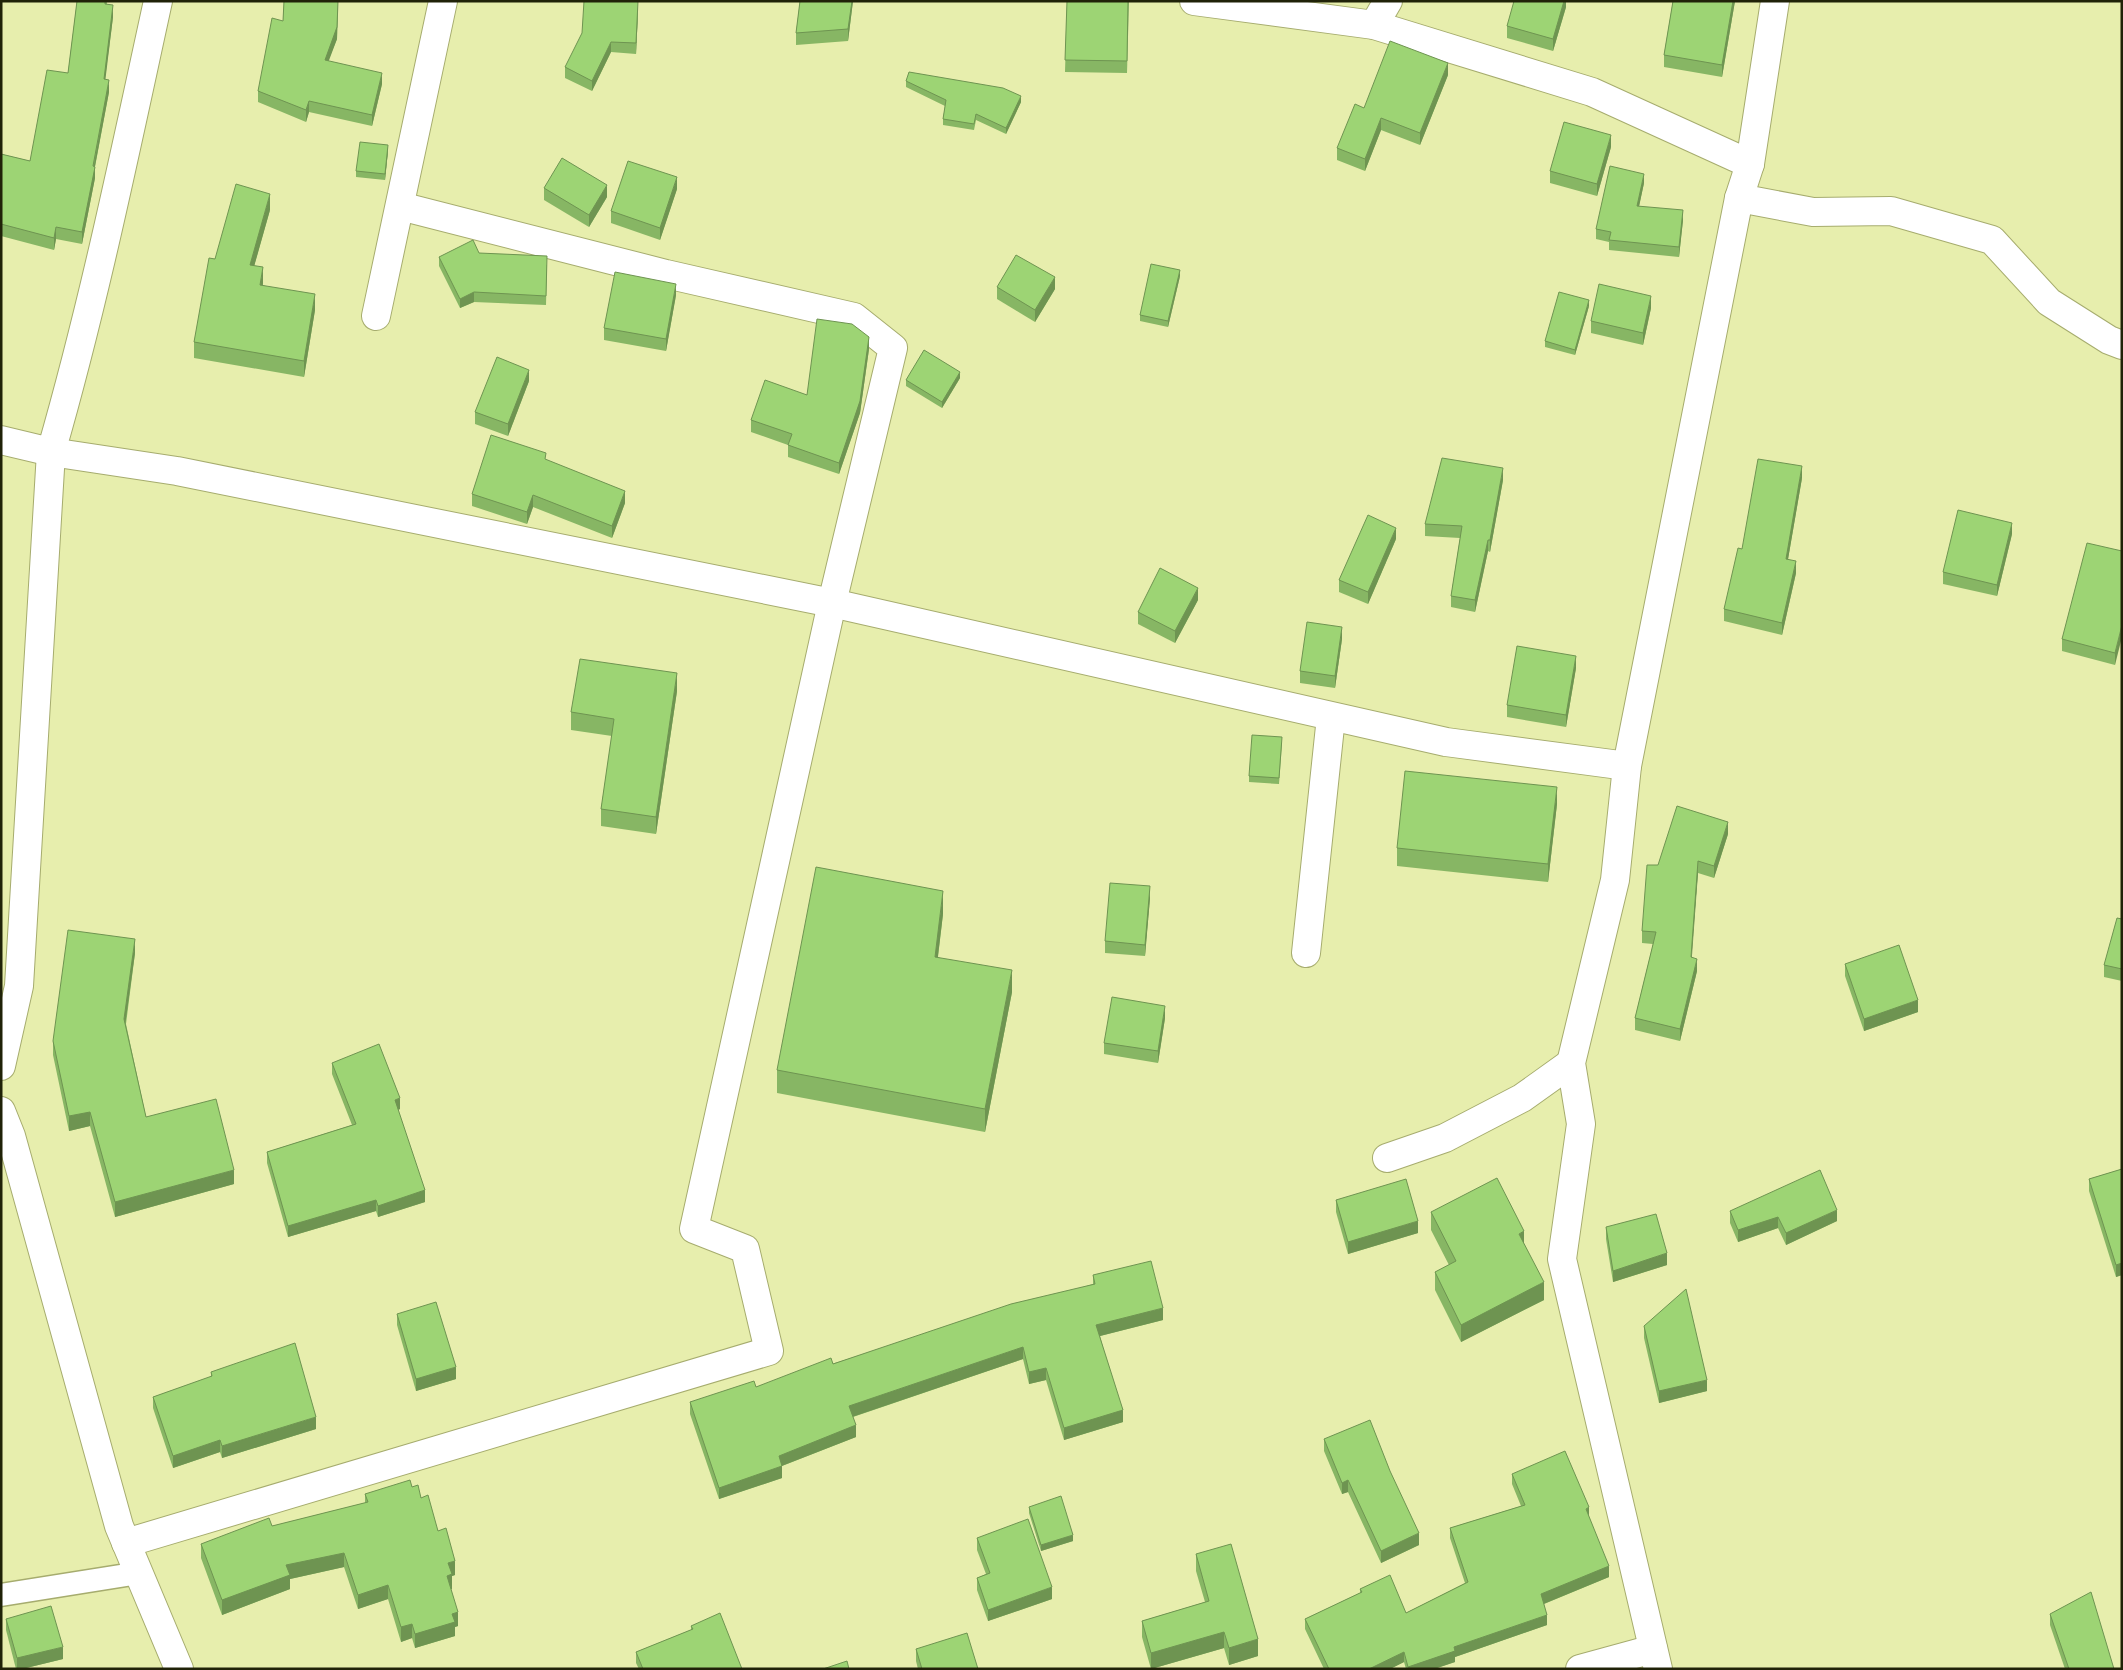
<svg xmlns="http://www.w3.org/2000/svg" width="2123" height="1670" font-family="Lato,sans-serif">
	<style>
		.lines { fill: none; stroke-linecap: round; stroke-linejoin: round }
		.service-casing { stroke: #a6ac6e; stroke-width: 25 }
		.minor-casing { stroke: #a6ac6e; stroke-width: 30 }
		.service { stroke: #fff; stroke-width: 22 }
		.minor { stroke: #fff; stroke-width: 28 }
		.wall { fill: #87b664 }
		.shaded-wall { fill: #6e9451 }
		.building { fill: #9dd474; stroke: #6e9451 }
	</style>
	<rect width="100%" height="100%" fill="#e7eead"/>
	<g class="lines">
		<defs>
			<polyline id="service" points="1,1595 139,1573"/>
			<g id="minor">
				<polyline points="1194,1 1374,25 1592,92 1750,164"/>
				<polyline points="1374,25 1388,1"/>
				<polyline points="1739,198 1813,212 1891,211 1992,240 2049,302 2109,340 2122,345"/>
				<polyline points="376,316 443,1"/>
				<polyline points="1,440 51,452 177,471 832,603 1446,742 1627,766"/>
				<polyline points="1306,953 1331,717"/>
				<path d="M1 1066 19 986 51 452C94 303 125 152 158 1"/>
				<polyline points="1,1111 11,1136 119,1526 179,1669"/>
				<polyline points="1387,1158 1445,1138 1522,1098 1571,1063"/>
				<polyline points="126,1543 769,1351 745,1249 694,1229 832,603 893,348 854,317 666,274 400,206"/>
				<polyline points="1580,1669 1653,1649"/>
				<polyline points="1658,1669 1562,1259 1581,1124 1571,1063 1615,880 1627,766 1739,198 1750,164 1775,1"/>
			</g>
		</defs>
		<use href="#service" class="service-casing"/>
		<use href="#minor" class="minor-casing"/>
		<use href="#service" class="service"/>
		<use href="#minor" class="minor"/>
	</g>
	<g class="wall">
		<polygon points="77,1 107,1 107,4 113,17 105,79 109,92 95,167 95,178 82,244 56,239 54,250 1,236 1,154 30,161 68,73"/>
		<polygon points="284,1 338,1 337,39 328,61 382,84 372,126 309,112 306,122 258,102 258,91 283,21"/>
		<polygon points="800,1 853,1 848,41 796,45 796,33"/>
		<polygon points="1067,1 1129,1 1127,73 1065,72"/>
		<polygon points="1566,1 1566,7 1553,51 1507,38 1507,26"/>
		<polygon points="1673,1 1735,1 1722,77 1664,67 1664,55"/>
		<polygon points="638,12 636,54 611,52 592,91 565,78 565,67"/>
		<polygon points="1448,75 1420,145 1381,130 1365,171 1337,160 1337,148 1364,108"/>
		<polygon points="906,81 1021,102 1006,134 976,120 974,130 943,125 943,119 945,106 906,87"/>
		<polygon points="1611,147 1597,196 1550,183 1550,171"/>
		<polygon points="388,151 385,180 356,177 356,171"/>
		<polygon points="1644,183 1639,206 1683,220 1679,257 1609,250 1609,242 1596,239 1596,229"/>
		<polygon points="544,188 607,197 589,227 544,200"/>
		<polygon points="677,189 660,240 611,223 611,211"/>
		<polygon points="270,210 254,266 263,283 263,285 315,310 304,377 194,358 194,342 215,259"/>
		<polygon points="479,253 547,265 546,305 474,302 460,308 439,266 439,257"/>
		<polygon points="1180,276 1168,327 1140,321 1140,315"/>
		<polygon points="997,287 1055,289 1035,322 997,299"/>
		<polygon points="676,295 666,351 604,340 604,328"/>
		<polygon points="1589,306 1575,355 1545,347 1545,341"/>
		<polygon points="1651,308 1643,345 1591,333 1591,321"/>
		<polygon points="869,349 860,413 839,474 788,457 788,445 751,432 751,420 807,395"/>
		<polygon points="960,378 942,408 906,386 906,380"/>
		<polygon points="529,381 508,436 475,424 475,412"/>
		<polygon points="546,460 625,503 612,538 533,507 527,524 472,506 472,494"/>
		<polygon points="1802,478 1788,559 1796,573 1782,635 1724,621 1724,609 1742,549"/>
		<polygon points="1503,480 1490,552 1488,551 1475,612 1451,607 1451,596 1460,538 1425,536 1425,524"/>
		<polygon points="2012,534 1997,596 1943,584 1943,572"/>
		<polygon points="1396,539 1368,604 1339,592 1339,580"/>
		<polygon points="2122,551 2115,665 2062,651 2062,639"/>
		<polygon points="1198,600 1175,643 1138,624 1138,612"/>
		<polygon points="1342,639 1335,688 1300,683 1300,671"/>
		<polygon points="1576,668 1566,727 1507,717 1507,705"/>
		<polygon points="677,691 656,834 601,826 601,809 612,736 571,730 571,712"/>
		<polygon points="1282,743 1279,784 1249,782 1249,776"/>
		<polygon points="1557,804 1548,882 1397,866 1397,848"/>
		<polygon points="1728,834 1714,878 1698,873 1691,957 1697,971 1680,1041 1635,1030 1635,1018 1653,944 1642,943 1642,931 1658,865"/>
		<polygon points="1150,898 1145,956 1105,953 1105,941"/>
		<polygon points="943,914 938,957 1012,992 985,1132 777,1093 777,1070"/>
		<polygon points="2122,919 2122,981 2104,977 2104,965"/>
		<polygon points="135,953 126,1024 146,1117 234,1184 115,1217 90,1126 69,1131 53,1055 53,1041"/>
		<polygon points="1845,964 1918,1012 1864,1031 1845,976"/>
		<polygon points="1165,1018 1158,1063 1104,1054 1104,1043"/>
		<polygon points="332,1063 400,1109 398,1110 425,1202 378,1217 376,1211 288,1237 267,1163 267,1152 352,1125 332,1074"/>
		<polygon points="2122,1169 2122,1275 2116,1277 2089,1191 2089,1179"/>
		<polygon points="1336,1200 1418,1233 1348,1254 1336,1212"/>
		<polygon points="1730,1211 1837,1221 1786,1245 1778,1228 1738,1242 1730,1223"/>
		<polygon points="1431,1212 1524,1244 1544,1300 1461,1342 1435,1290 1435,1272 1449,1265 1431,1230"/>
		<polygon points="1606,1227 1667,1265 1613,1282 1606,1239"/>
		<polygon points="1093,1275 1163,1320 1100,1336 1123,1422 1064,1440 1046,1380 1029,1384 1023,1359 853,1417 856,1437 782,1466 782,1478 719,1499 690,1414 690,1402 756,1387 1093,1284"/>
		<polygon points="397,1314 456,1379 416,1391 397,1325"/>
		<polygon points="1644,1326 1707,1391 1659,1403 1644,1338"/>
		<polygon points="211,1372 316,1429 222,1458 220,1452 173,1468 153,1408 153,1397 211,1377"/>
		<polygon points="1324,1439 1419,1545 1381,1563 1348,1492 1342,1494 1324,1451"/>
		<polygon points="1512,1474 1589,1517 1609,1577 1544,1604 1547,1625 1455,1657 1455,1662 1434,1669 1406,1669 1404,1662 1390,1669 1324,1669 1305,1629 1305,1619 1360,1593 1360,1589 1406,1613 1465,1583 1450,1538 1450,1528 1521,1506 1512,1484"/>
		<polygon points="412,1487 421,1498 438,1531 455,1575 452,1576 452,1589 451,1589 458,1626 455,1627 455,1636 415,1648 412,1638 401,1642 388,1599 358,1609 344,1567 290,1579 290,1589 222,1615 201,1558 201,1544 365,1503 365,1494"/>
		<polygon points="1029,1507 1073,1541 1041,1551 1029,1513"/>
		<polygon points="977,1538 1052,1599 988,1621 977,1590 977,1578 986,1574 977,1550"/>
		<polygon points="1196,1554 1258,1656 1229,1665 1224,1648 1151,1669 1142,1637 1142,1621 1205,1602 1196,1571"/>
		<polygon points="2050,1614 2114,1669 2065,1669 2050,1625"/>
		<polygon points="6,1619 63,1659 22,1669 16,1669 6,1630"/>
		<polygon points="691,1626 742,1669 639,1669 636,1663 636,1652 691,1630"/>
		<polygon points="916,1649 978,1669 918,1669 916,1661"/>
	</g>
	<g class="shaded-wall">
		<polygon points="338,1 337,39 325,71 325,60"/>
		<polygon points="638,1 638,12 636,54 636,43"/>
		<polygon points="852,1 853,1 848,41 848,29"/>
		<polygon points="1564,1 1566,1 1566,7 1553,51 1553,39"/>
		<polygon points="1733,1 1735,1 1722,77 1722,65"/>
		<polygon points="113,5 113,17 104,91 104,79"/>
		<polygon points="611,42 611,52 592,91 592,81"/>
		<polygon points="1448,63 1448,75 1420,145 1420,133"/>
		<polygon points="382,73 382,84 372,126 372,115"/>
		<polygon points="109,80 109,92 94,171 95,167 95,178 82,244 82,232"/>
		<polygon points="1021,96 1021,102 1006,134 1006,128"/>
		<polygon points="309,101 309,112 306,122 306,110"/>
		<polygon points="1381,118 1381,130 1365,171 1365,159"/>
		<polygon points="1611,135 1611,147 1597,196 1597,184"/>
		<polygon points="388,145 388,151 385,180 385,174"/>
		<polygon points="1644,174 1644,183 1637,216 1637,206"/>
		<polygon points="677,177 677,189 660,240 660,228"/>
		<polygon points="607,185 607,197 589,227 589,215"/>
		<polygon points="270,194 270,210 250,281 250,265"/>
		<polygon points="1683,210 1683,220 1679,257 1679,247"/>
		<polygon points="56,227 56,239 54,250 54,238"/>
		<polygon points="263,267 263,283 260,301 260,285"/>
		<polygon points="1180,270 1180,276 1168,327 1168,321"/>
		<polygon points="1055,277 1055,289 1035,322 1035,310"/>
		<polygon points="676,284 676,295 666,351 666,339"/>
		<polygon points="474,292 474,302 460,308 460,299"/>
		<polygon points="315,294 315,310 304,377 304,361"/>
		<polygon points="1651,296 1651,308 1643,345 1643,333"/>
		<polygon points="1589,300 1589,306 1575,355 1575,350"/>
		<polygon points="869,337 869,349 860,413 839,474 839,463"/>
		<polygon points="529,370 529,381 508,436 508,424"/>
		<polygon points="960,372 960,378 942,408 942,402"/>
		<polygon points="1802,466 1802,478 1786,571 1786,559"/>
		<polygon points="1503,468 1503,480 1490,552 1490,540"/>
		<polygon points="625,491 625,503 612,538 612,526"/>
		<polygon points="533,495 533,507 527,524 527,512"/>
		<polygon points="2012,523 2012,534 1997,596 1997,585"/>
		<polygon points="1396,528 1396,539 1368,604 1368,592"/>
		<polygon points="1488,540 1488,551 1475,612 1475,600"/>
		<polygon points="1796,561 1796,573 1782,635 1782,623"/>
		<polygon points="1198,588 1198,600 1175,643 1175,631"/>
		<polygon points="2122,625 2122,637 2115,665 2115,653"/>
		<polygon points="1342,627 1342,639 1335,688 1335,676"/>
		<polygon points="1576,656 1576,668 1566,727 1566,715"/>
		<polygon points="677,673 677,691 656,834 656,817"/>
		<polygon points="1557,787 1557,804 1548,882 1548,864"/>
		<polygon points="1728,822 1728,834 1714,878 1714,866"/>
		<polygon points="1698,861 1698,873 1691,969 1691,957"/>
		<polygon points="1150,886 1150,898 1145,956 1145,945"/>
		<polygon points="943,891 943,914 935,980 935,957"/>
		<polygon points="135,939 135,953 124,1033 124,1019"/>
		<polygon points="1697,959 1697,971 1680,1041 1680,1029"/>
		<polygon points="1012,970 1012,992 985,1132 985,1109"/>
		<polygon points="1918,1000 1918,1012 1864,1031 1864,1019"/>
		<polygon points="1165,1006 1165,1018 1158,1063 1158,1051"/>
		<polygon points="400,1098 400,1109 395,1111 395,1100"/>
		<polygon points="90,1112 90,1126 69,1131 69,1116"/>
		<polygon points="234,1170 234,1184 115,1217 115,1202"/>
		<polygon points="425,1190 425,1202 378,1217 378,1206"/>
		<polygon points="376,1200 376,1211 288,1237 288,1226"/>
		<polygon points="1837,1210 1837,1221 1786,1245 1786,1233"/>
		<polygon points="1778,1217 1778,1228 1738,1242 1738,1230"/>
		<polygon points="1418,1221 1418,1233 1348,1254 1348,1242"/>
		<polygon points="1524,1231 1524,1248 1519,1234"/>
		<polygon points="1667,1253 1667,1265 1613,1282 1613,1271"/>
		<polygon points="2122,1263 2122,1275 2116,1277 2116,1265"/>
		<polygon points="1544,1282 1544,1300 1461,1342 1461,1325"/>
		<polygon points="1163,1308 1163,1320 1096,1337 1096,1325"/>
		<polygon points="1023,1347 1023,1359 849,1418 849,1406"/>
		<polygon points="456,1367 456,1379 416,1391 416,1379"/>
		<polygon points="1046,1368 1046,1380 1029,1384 1029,1372"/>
		<polygon points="1707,1380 1707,1391 1659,1403 1659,1391"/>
		<polygon points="1123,1410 1123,1422 1064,1440 1064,1428"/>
		<polygon points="316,1417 316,1429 222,1458 222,1446"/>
		<polygon points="856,1425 856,1437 779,1467 779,1456"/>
		<polygon points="220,1440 220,1452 173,1468 173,1456"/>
		<polygon points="782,1466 782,1478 719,1499 719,1488"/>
		<polygon points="1348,1480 1348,1492 1342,1494 1342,1483"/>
		<polygon points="1589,1507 1589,1518 1586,1509"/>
		<polygon points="1419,1533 1419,1545 1381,1563 1381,1551"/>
		<polygon points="1073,1535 1073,1541 1041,1551 1041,1545"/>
		<polygon points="344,1553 344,1567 290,1579 290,1589 222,1615 222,1600 286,1565"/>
		<polygon points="455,1561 455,1575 452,1576 452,1589 447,1591 447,1576 448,1563"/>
		<polygon points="1609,1566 1609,1577 1541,1605 1541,1594"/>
		<polygon points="388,1585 388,1599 358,1609 358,1595"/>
		<polygon points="1052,1587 1052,1599 988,1621 988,1610"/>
		<polygon points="458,1612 458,1626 455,1627 455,1636 415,1648 415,1634 452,1614"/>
		<polygon points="1547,1615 1547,1625 1455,1657 1455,1662 1434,1669 1408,1669 1408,1667 1454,1647"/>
		<polygon points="412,1624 412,1638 401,1642 401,1627"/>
		<polygon points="1224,1632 1224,1648 1151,1669 1151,1653"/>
		<polygon points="1258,1639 1258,1656 1229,1665 1229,1648"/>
		<polygon points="63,1647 63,1659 22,1669 17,1669 17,1658"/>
		<polygon points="1404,1652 1404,1662 1390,1669 1369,1669"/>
	</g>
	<g class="building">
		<polygon points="77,1 105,1 105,4 113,5 104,79 109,80 93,166 95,167 82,232 56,227 54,238 1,224 1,154 30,161 47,70 68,73"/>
		<polygon points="284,1 338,1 337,27 325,60 382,73 372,115 309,101 306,110 258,91 272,18 283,21"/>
		<polygon points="584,1 638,1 636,43 611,42 592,81 565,67 582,33"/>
		<polygon points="800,1 852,1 848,29 796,33"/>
		<polygon points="1067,1 1128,1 1127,61 1065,60"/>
		<polygon points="1514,1 1564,1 1553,39 1507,26"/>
		<polygon points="1673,1 1733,1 1722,65 1664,55"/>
		<polygon points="1390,41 1448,63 1420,133 1381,118 1365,159 1337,148 1355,104 1364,108"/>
		<polygon points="909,72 1003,88 1021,96 1006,128 976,114 974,124 943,119 946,100 906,81"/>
		<polygon points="1564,122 1611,135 1597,184 1550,171"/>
		<polygon points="360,142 388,145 385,174 356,171"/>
		<polygon points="562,158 607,185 589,215 544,188"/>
		<polygon points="628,161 677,177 660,228 611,211"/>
		<polygon points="1610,166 1644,174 1637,206 1683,210 1679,247 1609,240 1611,232 1596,229"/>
		<polygon points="236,184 270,194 250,265 263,267 260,285 315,294 304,361 194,342 209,258 215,259"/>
		<polygon points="473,240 479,253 547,256 546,296 474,292 460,299 439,257"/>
		<polygon points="1016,255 1055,277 1035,310 997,287"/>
		<polygon points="1151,264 1180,270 1168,321 1140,315"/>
		<polygon points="615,272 676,284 666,339 604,328"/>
		<polygon points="1599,284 1651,296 1643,333 1591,321"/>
		<polygon points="1559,292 1589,300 1575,350 1545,341"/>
		<polygon points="817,319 852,324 869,337 860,401 839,463 788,445 792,434 751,420 765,380 807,395"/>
		<polygon points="924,350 960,372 942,402 906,380"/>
		<polygon points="497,357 529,370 508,424 475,412"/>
		<polygon points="491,435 546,453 545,459 625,491 612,526 533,495 527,512 472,494"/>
		<polygon points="1442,458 1503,468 1490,540 1488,540 1475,600 1451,596 1462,526 1425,524"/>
		<polygon points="1758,459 1802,466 1786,559 1796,561 1782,623 1724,609 1738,548 1742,549"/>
		<polygon points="1958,510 2012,523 1997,585 1943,572"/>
		<polygon points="1368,515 1396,528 1368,592 1339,580"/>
		<polygon points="2087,543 2122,551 2122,625 2115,653 2062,639"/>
		<polygon points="1160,568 1198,588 1175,631 1138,612"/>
		<polygon points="1307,622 1342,627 1335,676 1300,671"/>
		<polygon points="1517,646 1576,656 1566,715 1507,705"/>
		<polygon points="580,659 677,673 656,817 601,809 614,719 571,712"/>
		<polygon points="1252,735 1282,737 1279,778 1249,776"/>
		<polygon points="1405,771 1557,787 1548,864 1397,848"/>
		<polygon points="1677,806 1728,822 1714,866 1698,861 1691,957 1697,959 1680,1029 1635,1018 1656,932 1642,931 1647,865 1658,865"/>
		<polygon points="816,867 943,891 935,957 1012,970 985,1109 777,1070"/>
		<polygon points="1110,883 1150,886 1145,945 1105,941"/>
		<polygon points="2117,918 2122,919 2122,969 2104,965"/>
		<polygon points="68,930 135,939 124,1019 146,1117 216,1099 234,1170 115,1202 90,1112 69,1116 53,1041"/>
		<polygon points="1899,945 1918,1000 1864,1019 1845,964"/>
		<polygon points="1112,997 1165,1006 1158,1051 1104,1043"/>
		<polygon points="379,1044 400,1098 395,1100 425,1190 378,1206 376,1200 288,1226 267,1152 356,1124 332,1063"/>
		<polygon points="2122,1169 2122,1263 2116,1265 2089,1179"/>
		<polygon points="1820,1170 1837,1210 1786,1233 1778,1217 1738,1230 1730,1211"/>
		<polygon points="1497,1178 1524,1231 1519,1234 1544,1282 1461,1325 1435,1272 1456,1261 1431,1212"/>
		<polygon points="1406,1179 1418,1221 1348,1242 1336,1200"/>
		<polygon points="1656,1214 1667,1253 1613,1271 1606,1227"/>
		<polygon points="1151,1261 1163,1308 1096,1325 1123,1410 1064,1428 1046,1368 1029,1372 1023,1347 849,1406 856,1425 779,1456 782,1466 719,1488 690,1402 754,1381 756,1387 831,1358 833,1364 1011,1304 1095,1284 1093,1275"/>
		<polygon points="1686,1289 1707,1380 1659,1391 1644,1326"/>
		<polygon points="436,1302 456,1367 416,1379 397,1314"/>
		<polygon points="295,1343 316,1417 222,1446 220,1440 173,1456 153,1397 212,1376 211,1372"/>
		<polygon points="1370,1420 1390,1471 1419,1533 1381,1551 1348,1480 1342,1483 1324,1439"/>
		<polygon points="1565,1451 1589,1507 1586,1509 1609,1566 1541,1594 1547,1615 1454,1647 1455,1651 1408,1667 1404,1652 1369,1669 1329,1669 1305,1619 1362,1592 1360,1589 1390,1575 1406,1613 1468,1582 1450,1528 1525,1505 1512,1474"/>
		<polygon points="410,1480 412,1487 418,1485 421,1498 428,1495 438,1531 446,1528 455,1561 448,1563 452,1574 447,1576 458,1612 452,1614 455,1622 415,1634 412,1624 401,1627 388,1585 358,1595 344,1553 286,1565 290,1575 222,1600 201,1544 269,1518 272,1526 368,1502 365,1494"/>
		<polygon points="1061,1496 1073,1535 1041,1545 1029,1507"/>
		<polygon points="1028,1519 1052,1587 988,1610 977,1578 990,1573 977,1538"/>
		<polygon points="1231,1544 1258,1639 1229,1648 1224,1632 1151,1653 1142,1621 1209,1601 1196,1554"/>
		<polygon points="2091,1592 2114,1669 2069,1669 2050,1614"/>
		<polygon points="51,1606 63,1647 17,1658 6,1619"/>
		<polygon points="720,1613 742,1669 643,1669 636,1652 693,1629 691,1626"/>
		<polygon points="967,1633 978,1669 922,1669 916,1649"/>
		<polygon points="847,1661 849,1669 823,1669"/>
	</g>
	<rect width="2123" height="1670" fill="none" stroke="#202208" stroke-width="5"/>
</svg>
